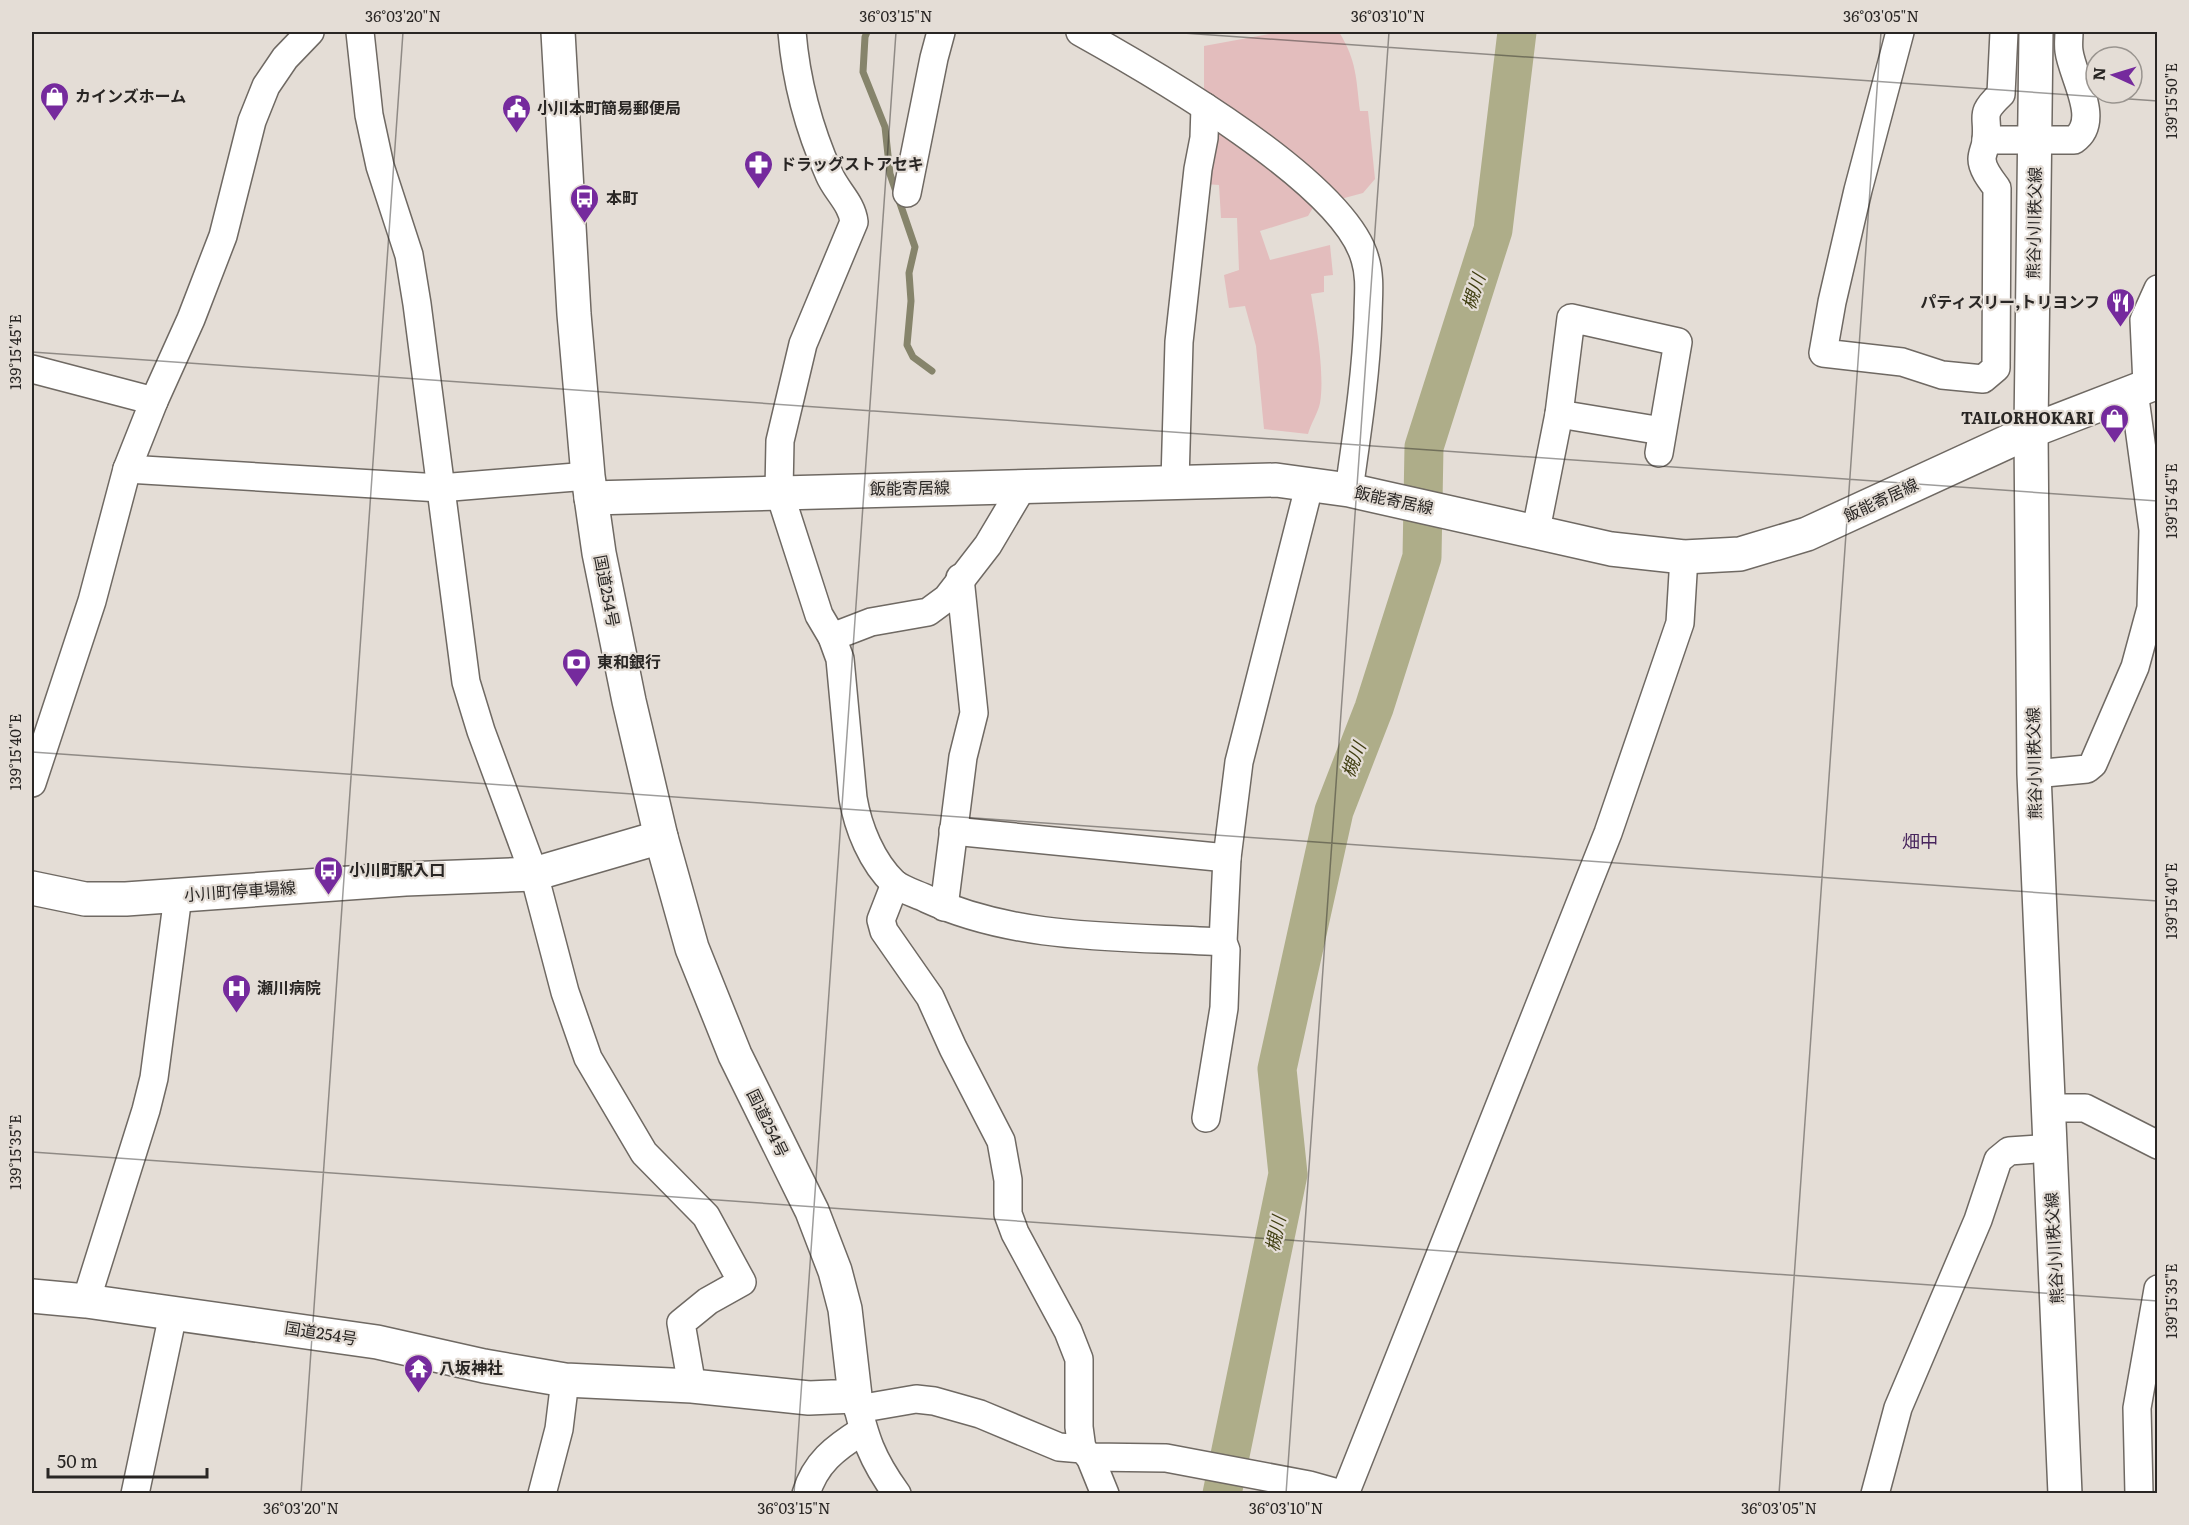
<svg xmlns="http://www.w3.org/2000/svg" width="2189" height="1525" font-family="Literata,'Noto Sans JP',serif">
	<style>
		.green { fill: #e3bdbd }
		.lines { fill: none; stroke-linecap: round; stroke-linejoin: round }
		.stream { stroke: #86846b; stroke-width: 7 }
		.river { stroke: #aead89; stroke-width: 39 }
		.minor-casing { stroke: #6f6963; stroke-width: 30 }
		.major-casing { stroke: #6f6963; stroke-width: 36 }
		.highway-casing { stroke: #6f6963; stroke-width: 36 }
		.minor { stroke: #fff; stroke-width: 27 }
		.major { stroke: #fff; stroke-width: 33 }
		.highway { stroke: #fff; stroke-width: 33 }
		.ticks { fill: none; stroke: #292624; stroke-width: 1.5; stroke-opacity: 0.45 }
		.labels { text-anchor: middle; stroke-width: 4.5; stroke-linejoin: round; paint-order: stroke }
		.poi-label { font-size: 16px; font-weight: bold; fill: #292624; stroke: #e4ddd6; text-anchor: start }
		.street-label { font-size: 16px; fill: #292624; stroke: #e4ddd6 }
		.water-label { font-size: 18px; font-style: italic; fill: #403e11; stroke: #e4ddd6 }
		.neighbourhood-label { font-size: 18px; fill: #48255d; stroke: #e4ddd6 }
		.neatline { fill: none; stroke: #292624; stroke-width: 2 }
		.ticks-label { font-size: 15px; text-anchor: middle; fill: #292624 }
	</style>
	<rect width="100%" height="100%" fill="#e4ddd6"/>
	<g class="green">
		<path d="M1339 32C1357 61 1356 79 1360 111H1368L1375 179 1363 193 1337 200 1204 100V46L1275 33Z"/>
		<path d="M1216 128 1317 201 1308 216 1260 231 1270 260 1330 245 1333 275 1324 276V292L1311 294C1316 323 1325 374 1320 403 1318 413 1311 423 1308 434L1264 429 1256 346 1245 306 1229 308 1224 275 1239 270 1237 218H1221L1219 185 1205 184Z"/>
	</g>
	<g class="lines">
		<polyline class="stream" points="867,32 865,37 863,72 885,127 890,174 915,247 909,273 911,301 907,345 913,357 932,371"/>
		<polyline class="river" points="1222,1494 1288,1174 1277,1069 1334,811 1374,708 1422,557 1424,447 1493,230 1517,32"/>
		<defs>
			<g id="minor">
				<polyline points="360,32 369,115 380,166 409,255 417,304 466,682 481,731 534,874 565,992 588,1058 644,1153 706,1216 742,1282 708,1301 681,1323 692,1386"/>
				<path d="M792 32C796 80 809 129 829 174 836 191 852 203 854 222L803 344 780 441 779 491 819 615 832 637 840 659 853 798C858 828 872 862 894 883 902 890 917 894 927 899 1019 941 1123 936 1223 942"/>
				<path d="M1080 32C1150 71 1344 182 1365 259 1371 278 1368 298 1368 318 1366 376 1357 433 1349 490"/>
				<path d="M1900 32 1858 190 1832 302 1823 353 1902 362 1942 375 1983 379 1996 368 1997 188C1991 180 1982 169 1982 159 1982 153 1986 146 1986 140 1989 114 1978 116 2001 94L2004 32"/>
				<path d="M1986 140H2074C2102 121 2072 76 2069 51 2068 45 2069 38 2069 32"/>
				<polyline points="907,193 934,58 941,32"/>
				<polyline points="32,369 154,401"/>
				<polyline points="2147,385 2144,320 2158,289"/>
				<polyline points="1559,414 1662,431"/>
				<polyline points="127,469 440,488 588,476"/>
				<polyline points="1175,481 1179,342 1198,169 1204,138 1205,107"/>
				<polyline points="1536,530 1559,414 1571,318 1678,342 1659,453"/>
				<polyline points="832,637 871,622 928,612 947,598 988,545 1023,486"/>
				<polyline points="2034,774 2087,769 2093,764 2135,667 2151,608 2153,530 2134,391"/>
				<polyline points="32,783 92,601 127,469 154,401 191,319 223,236 252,121 266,86 285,58 310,32"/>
				<polyline points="953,831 1227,858"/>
				<polyline points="895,884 881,920 884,931 930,997 953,1048 1001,1141 1008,1180 1008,1214 1015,1233 1068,1331 1079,1359 1079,1427 1082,1449"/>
				<polyline points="944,907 963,757 974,713 960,578"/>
				<polyline points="2048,1108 2085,1108 2158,1145"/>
				<polyline points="1206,1118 1224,1008 1226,950 1223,942 1227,858 1239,762 1310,483"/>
				<polyline points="86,1301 146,1110 154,1078 178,896"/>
				<path d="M855 1396C865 1438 871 1458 897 1494"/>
				<polyline points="858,1409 916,1399 934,1401 980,1414 1059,1447 1082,1449 1090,1457 1166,1458 1309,1485 1341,1494"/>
				<polyline points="1090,1457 1105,1494"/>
				<polyline points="135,1494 173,1314"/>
				<polyline points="542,1494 559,1429 565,1380"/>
				<path d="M806 1494C815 1463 835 1448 862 1431"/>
				<polyline points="1345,1494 1608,833 1680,623 1684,557"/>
				<polyline points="1875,1494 1898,1408 1978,1220 1998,1160 2009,1151 2050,1148"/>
				<polyline points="2139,1494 2137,1408 2158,1289"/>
			</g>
			<g id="major">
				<polyline points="2036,32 2031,431 2034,774 2065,1494"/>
				<polyline points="591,498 1276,480 1349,490 1611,549 1684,557 1740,554 1807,534 2031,431 2158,382"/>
				<polyline points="32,888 85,899 126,899 405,879 534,874 661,837"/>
			</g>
			<polyline id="highway" points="32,1296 86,1301 377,1342 484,1366 565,1380 692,1386 809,1398 855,1396 845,1309 835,1271 812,1211 735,1055 692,948 661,837 629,701 599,553 588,476 574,314 558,32"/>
		</defs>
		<use href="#minor" class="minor-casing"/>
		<use href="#major" class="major-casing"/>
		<use href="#highway" class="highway-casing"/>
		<use href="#minor" class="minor"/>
		<use href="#major" class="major"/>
		<use href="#highway" class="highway"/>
	</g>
	<path class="ticks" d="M1169 32 2158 101M32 352 2158 501M32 752 2158 901M32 1152 2158 1301M301 1494 403 32M794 1494 896 32M1286 1494 1389 32M1779 1494 1881 32"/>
	<defs>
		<symbol id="shop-pin" viewBox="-11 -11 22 30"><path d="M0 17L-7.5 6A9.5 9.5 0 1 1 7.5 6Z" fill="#752a9d" stroke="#e4ddd6"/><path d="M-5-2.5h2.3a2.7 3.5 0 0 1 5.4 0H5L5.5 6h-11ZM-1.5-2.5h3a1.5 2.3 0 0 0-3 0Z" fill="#fff"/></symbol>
		<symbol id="civic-pin" viewBox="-11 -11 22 30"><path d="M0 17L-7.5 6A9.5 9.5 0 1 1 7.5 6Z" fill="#752a9d" stroke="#e4ddd6"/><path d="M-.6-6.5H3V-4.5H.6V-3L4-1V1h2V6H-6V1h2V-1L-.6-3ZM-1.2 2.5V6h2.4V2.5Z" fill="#fff"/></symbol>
		<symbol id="pharmacy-pin" viewBox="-11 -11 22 30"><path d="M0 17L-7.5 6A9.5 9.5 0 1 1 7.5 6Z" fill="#752a9d" stroke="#e4ddd6"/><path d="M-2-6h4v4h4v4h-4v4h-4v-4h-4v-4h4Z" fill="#fff"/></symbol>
		<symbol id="bus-pin" viewBox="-11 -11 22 30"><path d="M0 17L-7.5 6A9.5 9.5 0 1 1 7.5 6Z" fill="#752a9d" stroke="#e4ddd6"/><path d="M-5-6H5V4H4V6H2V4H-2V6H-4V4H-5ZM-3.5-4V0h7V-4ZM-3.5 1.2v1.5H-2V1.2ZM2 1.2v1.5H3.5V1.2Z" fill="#fff"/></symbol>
		<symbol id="restaurant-pin" viewBox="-11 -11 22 30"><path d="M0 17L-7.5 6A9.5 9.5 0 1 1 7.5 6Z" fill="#752a9d" stroke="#e4ddd6"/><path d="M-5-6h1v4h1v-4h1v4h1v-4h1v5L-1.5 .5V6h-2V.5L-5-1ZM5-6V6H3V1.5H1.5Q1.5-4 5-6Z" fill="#fff"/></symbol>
		<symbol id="bank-pin" viewBox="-11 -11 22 30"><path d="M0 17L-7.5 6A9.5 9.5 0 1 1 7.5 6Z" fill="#752a9d" stroke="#e4ddd6"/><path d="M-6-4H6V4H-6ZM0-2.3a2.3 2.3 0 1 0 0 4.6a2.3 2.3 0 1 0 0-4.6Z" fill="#fff"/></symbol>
		<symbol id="hospital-pin" viewBox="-11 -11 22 30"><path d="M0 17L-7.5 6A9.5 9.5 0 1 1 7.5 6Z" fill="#752a9d" stroke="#e4ddd6"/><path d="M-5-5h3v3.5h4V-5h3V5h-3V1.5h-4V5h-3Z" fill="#fff"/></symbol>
		<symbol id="temple-pin" viewBox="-11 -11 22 30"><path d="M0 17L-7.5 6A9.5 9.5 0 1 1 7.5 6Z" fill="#752a9d" stroke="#e4ddd6"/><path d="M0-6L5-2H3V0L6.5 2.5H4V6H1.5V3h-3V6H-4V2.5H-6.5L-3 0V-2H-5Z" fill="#fff"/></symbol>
	</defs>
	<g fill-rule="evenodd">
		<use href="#shop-pin" x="38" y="80" width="33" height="45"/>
		<use href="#civic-pin" x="500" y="92" width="33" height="45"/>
		<use href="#pharmacy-pin" x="742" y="148" width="33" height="45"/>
		<use href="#bus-pin" x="568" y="182" width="33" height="45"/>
		<use href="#restaurant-pin" x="2104" y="286" width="33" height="45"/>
		<use href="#shop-pin" x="2098" y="402" width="33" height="45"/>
		<use href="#bank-pin" x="560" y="646" width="33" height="45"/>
		<use href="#bus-pin" x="312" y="854" width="33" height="45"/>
		<use href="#hospital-pin" x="220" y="972" width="33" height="45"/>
		<use href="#temple-pin" x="402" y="1352" width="33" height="45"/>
	</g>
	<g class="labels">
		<g class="poi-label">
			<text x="75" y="102">カインズホーム</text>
			<text x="537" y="114">小川本町簡易郵便局</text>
			<text x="780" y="170">ドラッグストアセキ</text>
			<text x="606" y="204">本町</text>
			<text x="2100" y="308" text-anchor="end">パティスリー,トリヨンフ</text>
			<text x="2094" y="424" text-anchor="end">TAILORHOKARI</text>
			<text x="597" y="668">東和銀行</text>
			<text x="349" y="876">小川町駅入口</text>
			<text x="257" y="994">瀬川病院</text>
			<text x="439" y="1374">八坂神社</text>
		</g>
		<g class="street-label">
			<text transform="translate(2034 223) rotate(-89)" y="6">熊谷小川秩父線</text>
			<text transform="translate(910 488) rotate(-1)" y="6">飯能寄居線</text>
			<text transform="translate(1394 500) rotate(12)" y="6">飯能寄居線</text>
			<text transform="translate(1881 500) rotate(-25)" y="6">飯能寄居線</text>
			<text transform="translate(607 591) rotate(79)" y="6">国道254号</text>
			<text transform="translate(2034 763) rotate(-91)" y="6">熊谷小川秩父線</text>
			<text transform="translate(240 891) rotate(-4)" y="6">小川町停車場線</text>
			<text transform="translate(768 1123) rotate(64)" y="6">国道254号</text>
			<text transform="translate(2054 1248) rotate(-93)" y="6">熊谷小川秩父線</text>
			<text transform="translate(321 1333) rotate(9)" y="6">国道254号</text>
		</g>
		<g class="water-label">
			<text transform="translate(1474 292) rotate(-72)" y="6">槻川</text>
			<text transform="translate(1354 760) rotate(-69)" y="6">槻川</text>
			<text transform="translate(1276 1234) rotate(-78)" y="6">槻川</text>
		</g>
		<g class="neighbourhood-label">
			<text x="1920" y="848">畑中</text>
		</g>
	</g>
	<rect width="2189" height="1525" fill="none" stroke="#e4ddd6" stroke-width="66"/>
	<g transform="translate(2114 75) rotate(274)"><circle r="28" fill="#e4ddd6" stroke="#99948f" stroke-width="1.5"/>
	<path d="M0-4.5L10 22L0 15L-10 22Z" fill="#752a9d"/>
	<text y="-9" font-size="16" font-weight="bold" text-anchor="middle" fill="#292624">N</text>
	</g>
	<path d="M48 1468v9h159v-9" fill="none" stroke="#292624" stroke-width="3"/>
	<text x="57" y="1468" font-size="18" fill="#292624" stroke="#e4ddd6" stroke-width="4.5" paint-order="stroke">50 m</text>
	<rect x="33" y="33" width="2123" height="1459" class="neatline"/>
	<g class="ticks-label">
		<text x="403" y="22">36°03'20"N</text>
		<text x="896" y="22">36°03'15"N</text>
		<text x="1388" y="22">36°03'10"N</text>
		<text x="1881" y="22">36°03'05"N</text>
		<text transform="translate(2172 101) rotate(-90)" y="5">139°15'50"E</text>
		<text transform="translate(16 352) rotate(-90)" y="5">139°15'45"E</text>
		<text transform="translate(2172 501) rotate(-90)" y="5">139°15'45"E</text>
		<text transform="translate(16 752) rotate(-90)" y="5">139°15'40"E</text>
		<text transform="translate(2172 901) rotate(-90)" y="5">139°15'40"E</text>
		<text transform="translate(16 1152) rotate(-90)" y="5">139°15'35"E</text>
		<text transform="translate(2172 1301) rotate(-90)" y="5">139°15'35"E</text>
		<text x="301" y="1514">36°03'20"N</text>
		<text x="794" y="1514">36°03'15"N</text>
		<text x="1286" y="1514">36°03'10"N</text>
		<text x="1779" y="1514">36°03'05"N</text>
	</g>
</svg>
